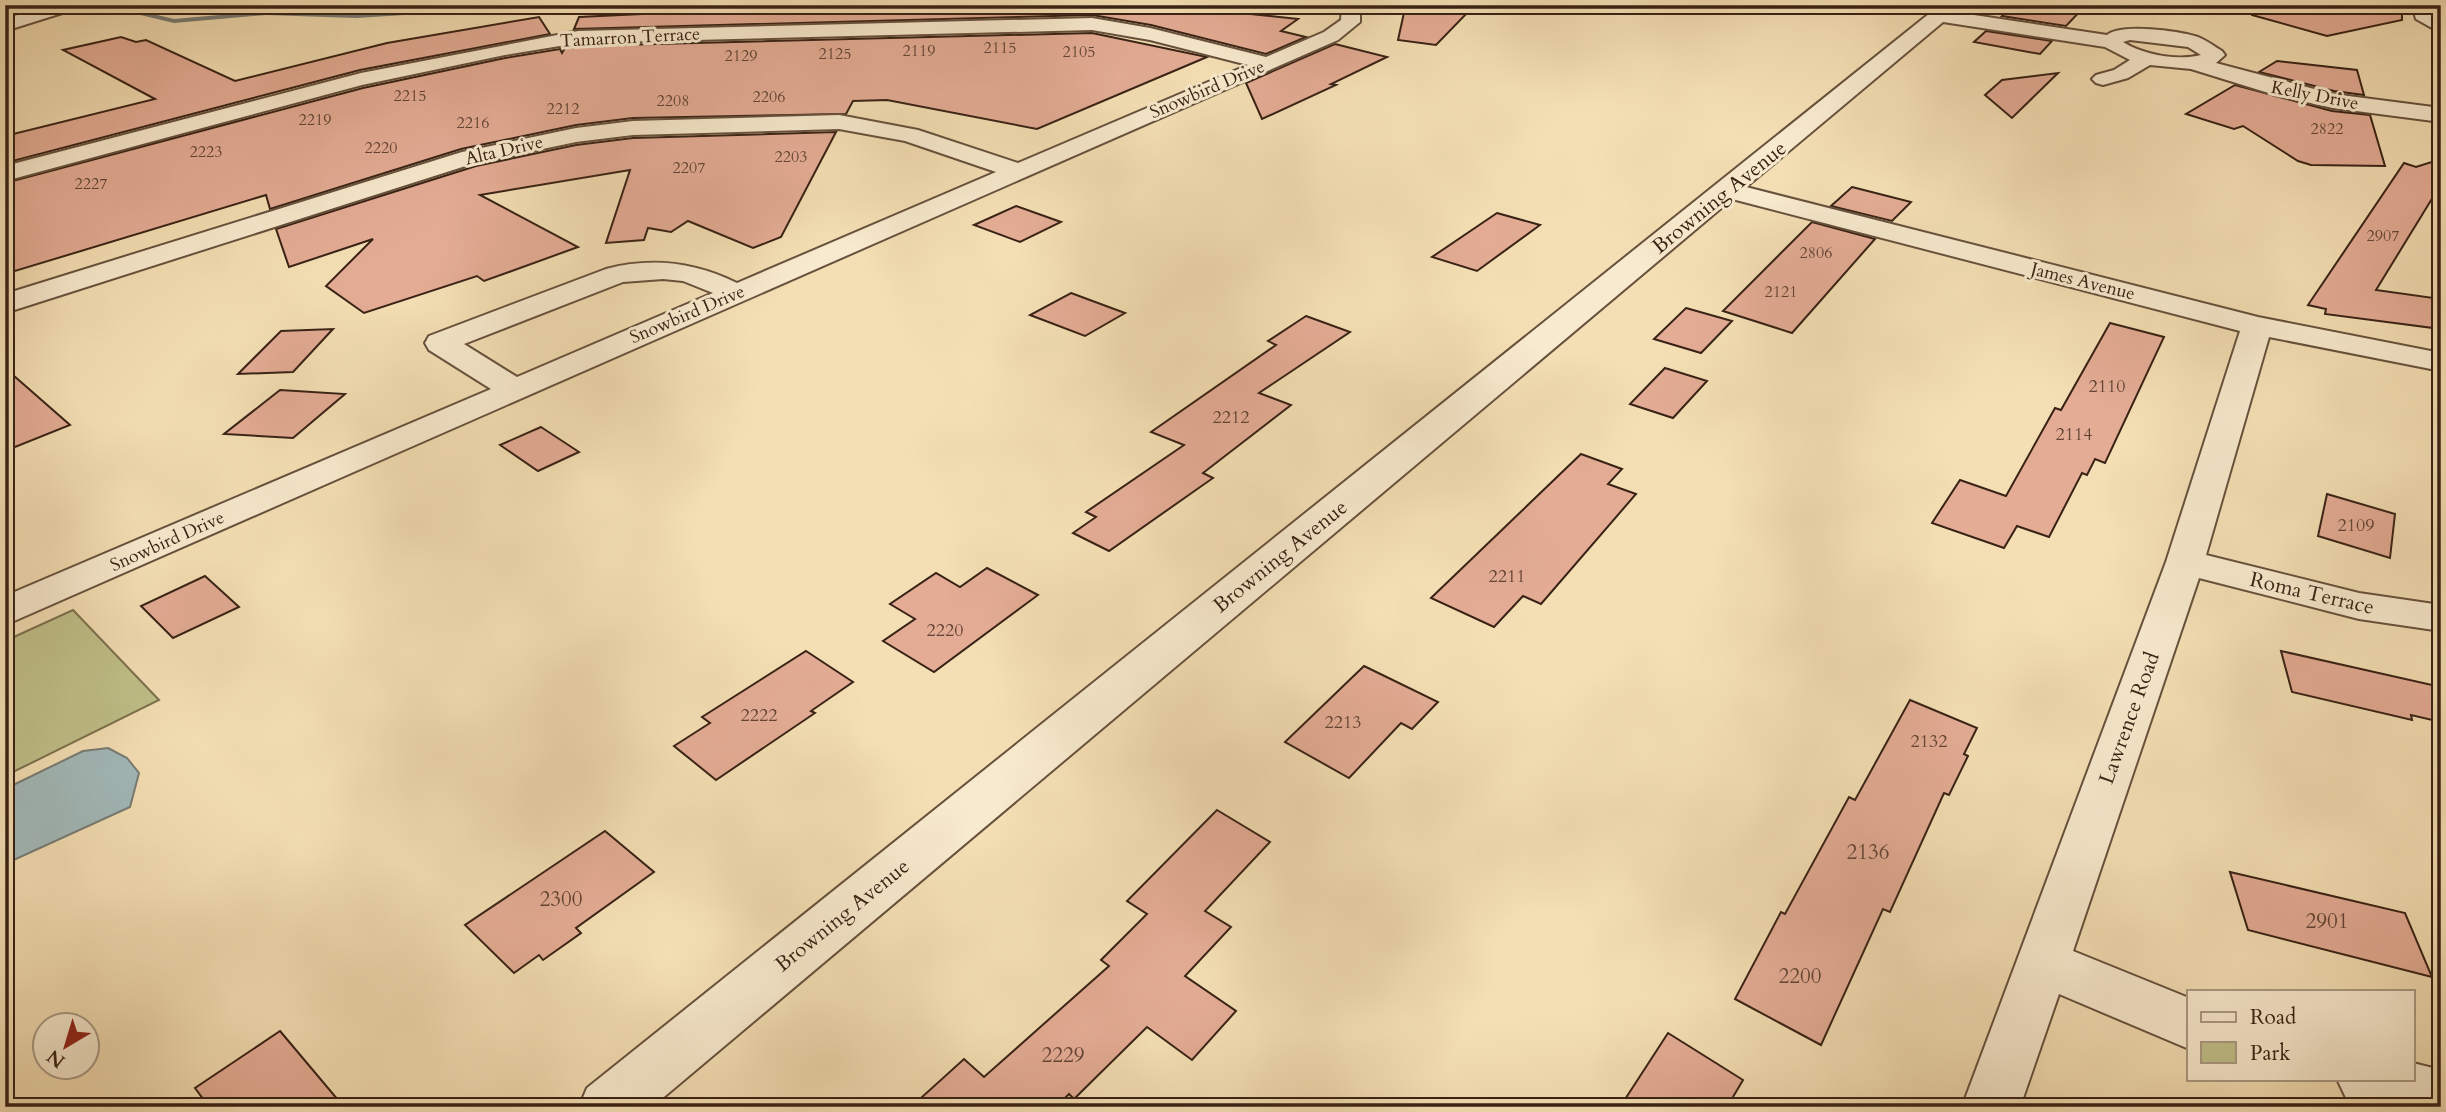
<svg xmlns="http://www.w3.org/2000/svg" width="2446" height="1112" font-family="Cardo,serif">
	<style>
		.green { fill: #c0c089; stroke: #7c714f; stroke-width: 2 }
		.water { fill: #a2b9b9; stroke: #787d77; stroke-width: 2 }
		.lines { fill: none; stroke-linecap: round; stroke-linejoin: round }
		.stream { fill: #787d77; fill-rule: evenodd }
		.building { fill: #e4ac95; stroke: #382215; stroke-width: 2 }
		.minor-casing { stroke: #67513d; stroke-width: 4 }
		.minor { fill: #f8eace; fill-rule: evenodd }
		.labels { text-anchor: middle; stroke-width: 6; stroke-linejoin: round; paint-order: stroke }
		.far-number-label { font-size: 16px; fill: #634435 }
		.far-street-label { font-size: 18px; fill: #382215; stroke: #f8eace }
		.number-label { font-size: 18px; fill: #634435 }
		.street-label { font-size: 21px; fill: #382215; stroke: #f8eace }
		.near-number-label { font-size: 21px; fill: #634435 }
	</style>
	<rect width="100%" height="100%" fill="#f4dfb4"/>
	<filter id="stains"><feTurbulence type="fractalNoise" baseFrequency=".00286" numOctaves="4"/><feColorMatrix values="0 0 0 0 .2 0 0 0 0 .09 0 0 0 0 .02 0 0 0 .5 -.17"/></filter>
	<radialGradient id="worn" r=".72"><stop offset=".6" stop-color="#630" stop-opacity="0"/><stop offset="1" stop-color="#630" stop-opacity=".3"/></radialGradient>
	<polygon class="green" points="73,610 159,700 5,776 5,641"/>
	<polygon class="water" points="108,748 127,758 139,773 130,807 5,864 5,789 83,751"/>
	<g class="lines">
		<g class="stream">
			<polygon points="457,5 470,5 437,13 356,18 266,15 174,23 132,13 75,13 72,11 75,9 132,9 174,19 266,11 356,14 437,9"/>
			<polygon points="35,10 33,13 5,15 5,11"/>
		</g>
	</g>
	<g class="building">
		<polygon points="832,5 1164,5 1298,19 1281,31 1306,37 1266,54 1151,25 1092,15 574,29 579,17"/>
		<polygon points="2014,5 2086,5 2066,26 2002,16"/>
		<polygon points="2253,5 2321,5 2402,14 2402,20 2327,36 2252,15"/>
		<polygon points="1422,7 1471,9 1436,45 1398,40 1405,8 1421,9"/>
		<polygon points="539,17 550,34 360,70 5,163 5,136 155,99 63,50 121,37 136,42 146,40 235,81 387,43"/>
		<polygon points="1986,31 2052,41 2040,54 1974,42"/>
		<polygon points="1092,33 1207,57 1037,129 887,100 853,101 846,114 633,118 576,125 461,149 270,209 266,195 5,274 5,183 363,88 505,58 560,49 562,53 565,48 578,46"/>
		<polygon points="1335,44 1387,57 1331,84 1336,85 1262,119 1246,83"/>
		<polygon points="2277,61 2357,70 2364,95 2334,91 2259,72"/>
		<polygon points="2058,73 2012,118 1985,95 2002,80"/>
		<polygon points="2235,85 2332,111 2370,115 2385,166 2311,165 2298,161 2243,126 2234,129 2186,114"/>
		<polygon points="836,132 781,237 753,248 688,221 671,232 648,228 644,240 606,243 630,170 480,195 578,247 484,281 477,276 364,313 326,286 373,239 289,267 276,229 476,166 576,145 633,138"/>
		<polygon points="2441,159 2441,184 2376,290 2441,299 2441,329 2325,314 2326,309 2308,305 2404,163 2416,167"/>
		<polygon points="1852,187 1911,202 1892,221 1831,206"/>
		<polygon points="1016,206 1061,222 1020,242 974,225"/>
		<polygon points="1497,213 1540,225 1477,271 1432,257"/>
		<polygon points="1812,222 1875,239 1792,333 1723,311"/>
		<polygon points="1071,293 1125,313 1085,336 1030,315"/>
		<polygon points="1686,308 1732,321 1701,353 1654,339"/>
		<polygon points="1306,316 1350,332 1259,393 1291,405 1203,473 1213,478 1109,551 1073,533 1096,517 1086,512 1184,445 1151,432 1276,345 1268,341"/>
		<polygon points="2110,323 2164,337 2105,463 2095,459 2087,475 2082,473 2049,537 2017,526 2004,548 1932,523 1960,480 2006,496 2055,408 2061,410"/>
		<polygon points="333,329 293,372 238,374 281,331"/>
		<polygon points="5,368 70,425 5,451"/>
		<polygon points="1665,368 1707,381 1673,418 1630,404"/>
		<polygon points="280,390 345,394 293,438 224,434"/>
		<polygon points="541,427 579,452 538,471 500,445"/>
		<polygon points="1581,454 1622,469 1608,484 1636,494 1541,604 1523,596 1494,627 1431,598"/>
		<polygon points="2327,494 2395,514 2390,558 2318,536"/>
		<polygon points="987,568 1038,595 934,672 883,641 915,619 890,604 936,573 960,587"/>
		<polygon points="205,576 239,607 173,638 141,606"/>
		<polygon points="806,651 853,682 811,711 815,713 716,780 674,746 710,723 702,717"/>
		<polygon points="2281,651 2441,687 2441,722 2411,715 2412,720 2292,692"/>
		<polygon points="1364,666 1438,702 1412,729 1401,723 1349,778 1285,742"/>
		<polygon points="1910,700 1977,728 1964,754 1968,756 1949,795 1944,793 1890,912 1883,909 1821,1045 1735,999 1781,912 1785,914 1849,797 1855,800"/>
		<polygon points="1217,810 1270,842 1205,911 1231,927 1185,976 1236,1011 1192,1060 1147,1027 1074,1099 1069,1094 1056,1107 911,1107 964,1059 984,1077 1109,966 1101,960 1147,914 1127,901"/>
		<polygon points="605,831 654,872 576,928 581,933 543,960 539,955 514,973 465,925"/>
		<polygon points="2230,872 2405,913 2432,977 2248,930"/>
		<polygon points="280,1031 344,1107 209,1107 195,1088"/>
		<polygon points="1668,1033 1743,1080 1727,1107 1620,1107"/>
	</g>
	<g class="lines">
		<defs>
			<g id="minor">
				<polygon points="48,5 77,5 75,9 5,31 5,19"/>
				<path d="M1342 5H1360V22L1338 40 5 625V596L491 389 429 350 425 343 429 336 606 269C652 257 694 262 737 283L996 172 905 141 839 129 633 135 576 142 475 163 5 313V294L462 152 576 128 633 121 839 115 918 130 1018 163 1248 65 1150 40 1092 30 578 43 505 55 362 85 5 181V166L361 73 578 31 1092 18 1150 28 1266 57 1324 32 1341 20ZM663 279 683 281 713 293 517 377 464 344 623 282Z"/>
				<path d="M1940 5H1961L1954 12 2107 35C2121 23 2180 31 2198 37 2206 40 2214 46 2222 51L2225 55 2216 63 2333 94 2441 108V122L2333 108 2275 95 2191 69 2150 65 2128 78 2103 85 2096 83 2092 79 2096 75 2114 70 2130 60 2105 47 1943 22 1746 187 2258 317 2441 353V371L2269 337 2206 555 2359 593 2441 605V631L2359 619 2199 578 2073 951 2189 998V1049L2059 994 2020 1107H1962L2166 562 2240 331 1732 199 652 1107H579L587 1088ZM2130 40 2188 47 2201 55C2177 61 2144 55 2123 42Z"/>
				<polygon points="2412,5 2430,5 2432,12 2441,18 2441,33 2416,19"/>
				<polygon points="2413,1063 2441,1070 2441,1107 2371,1107 2346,1098 2337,1079 2413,1079"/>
			</g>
		</defs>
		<use href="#minor" class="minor-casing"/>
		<use href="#minor" class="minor"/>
	</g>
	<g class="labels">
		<g class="far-number-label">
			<text x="1000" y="53">2115</text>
			<text x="919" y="56">2119</text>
			<text x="1079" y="57">2105</text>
			<text x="835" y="59">2125</text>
			<text x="741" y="61">2129</text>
			<text x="410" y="101">2215</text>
			<text x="769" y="102">2206</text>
			<text x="673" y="106">2208</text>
			<text x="563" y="114">2212</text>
			<text x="315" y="125">2219</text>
			<text x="473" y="128">2216</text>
			<text x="2327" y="134">2822</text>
			<text x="381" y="153">2220</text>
			<text x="206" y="157">2223</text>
			<text x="791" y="162">2203</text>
			<text x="689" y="173">2207</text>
			<text x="91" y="189">2227</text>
			<text x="2383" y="241">2907</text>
			<text x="1816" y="258">2806</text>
			<text x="1781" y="297">2121</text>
		</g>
		<g class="far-street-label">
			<text transform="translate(630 37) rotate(-3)" y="6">Tamarron Terrace</text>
			<text transform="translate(1207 89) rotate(-23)" y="6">Snowbird Drive</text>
			<text transform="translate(2315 95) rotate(11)" y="6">Kelly Drive</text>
			<text transform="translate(504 150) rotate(-13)" y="6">Alta Drive</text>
			<text transform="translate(2083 281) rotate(14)" y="6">James Avenue</text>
			<text transform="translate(687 314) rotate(-23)" y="6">Snowbird Drive</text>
			<text transform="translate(167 541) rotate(-24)" y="6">Snowbird Drive</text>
		</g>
		<g class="number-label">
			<text x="2107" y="392">2110</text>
			<text x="1231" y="423">2212</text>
			<text x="2074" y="440">2114</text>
			<text x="2356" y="531">2109</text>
			<text x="1507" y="582">2211</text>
			<text x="945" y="636">2220</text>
			<text x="759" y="721">2222</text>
			<text x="1343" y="728">2213</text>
			<text x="1929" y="747">2132</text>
		</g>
		<g class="street-label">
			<text transform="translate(1719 197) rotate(-39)" y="7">Browning Avenue</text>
			<text transform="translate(1280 556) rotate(-39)" y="7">Browning Avenue</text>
			<text transform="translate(2312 593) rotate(13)" y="7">Roma Terrace</text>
			<text transform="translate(2129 718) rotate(-70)" y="7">Lawrence Road</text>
			<text transform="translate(842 915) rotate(-39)" y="7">Browning Avenue</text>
		</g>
		<g class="near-number-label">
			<text x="1868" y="859">2136</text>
			<text x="561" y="906">2300</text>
			<text x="2327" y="928">2901</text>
			<text x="1800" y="983">2200</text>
			<text x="1063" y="1062">2229</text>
		</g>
	</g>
	<rect width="2446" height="1112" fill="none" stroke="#f4dfb4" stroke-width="28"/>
	<rect x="7" y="7" width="2432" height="1098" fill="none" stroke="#382215" stroke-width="3.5"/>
	<rect x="14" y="14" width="2418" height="1084" fill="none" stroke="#382215" stroke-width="2"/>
	<rect x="2187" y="990" width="228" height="91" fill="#f8eace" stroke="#ab9a84" stroke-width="2"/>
	<rect x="2201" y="1012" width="35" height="10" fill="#f8eace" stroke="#ab9a84" stroke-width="2"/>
	<text x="2250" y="1024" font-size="21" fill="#382215">Road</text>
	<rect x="2201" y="1042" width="35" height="21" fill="#c0c089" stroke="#ab9a84" stroke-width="2"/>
	<text x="2250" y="1060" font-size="21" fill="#382215">Park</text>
	<g transform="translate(66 1046) rotate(218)"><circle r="33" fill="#f8eace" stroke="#ab9a84" stroke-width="2"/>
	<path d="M0-5L12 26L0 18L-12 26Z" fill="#8f2418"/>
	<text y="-10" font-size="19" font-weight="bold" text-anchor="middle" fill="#382215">N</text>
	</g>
	<rect width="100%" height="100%" filter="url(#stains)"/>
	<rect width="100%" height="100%" fill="url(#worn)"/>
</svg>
